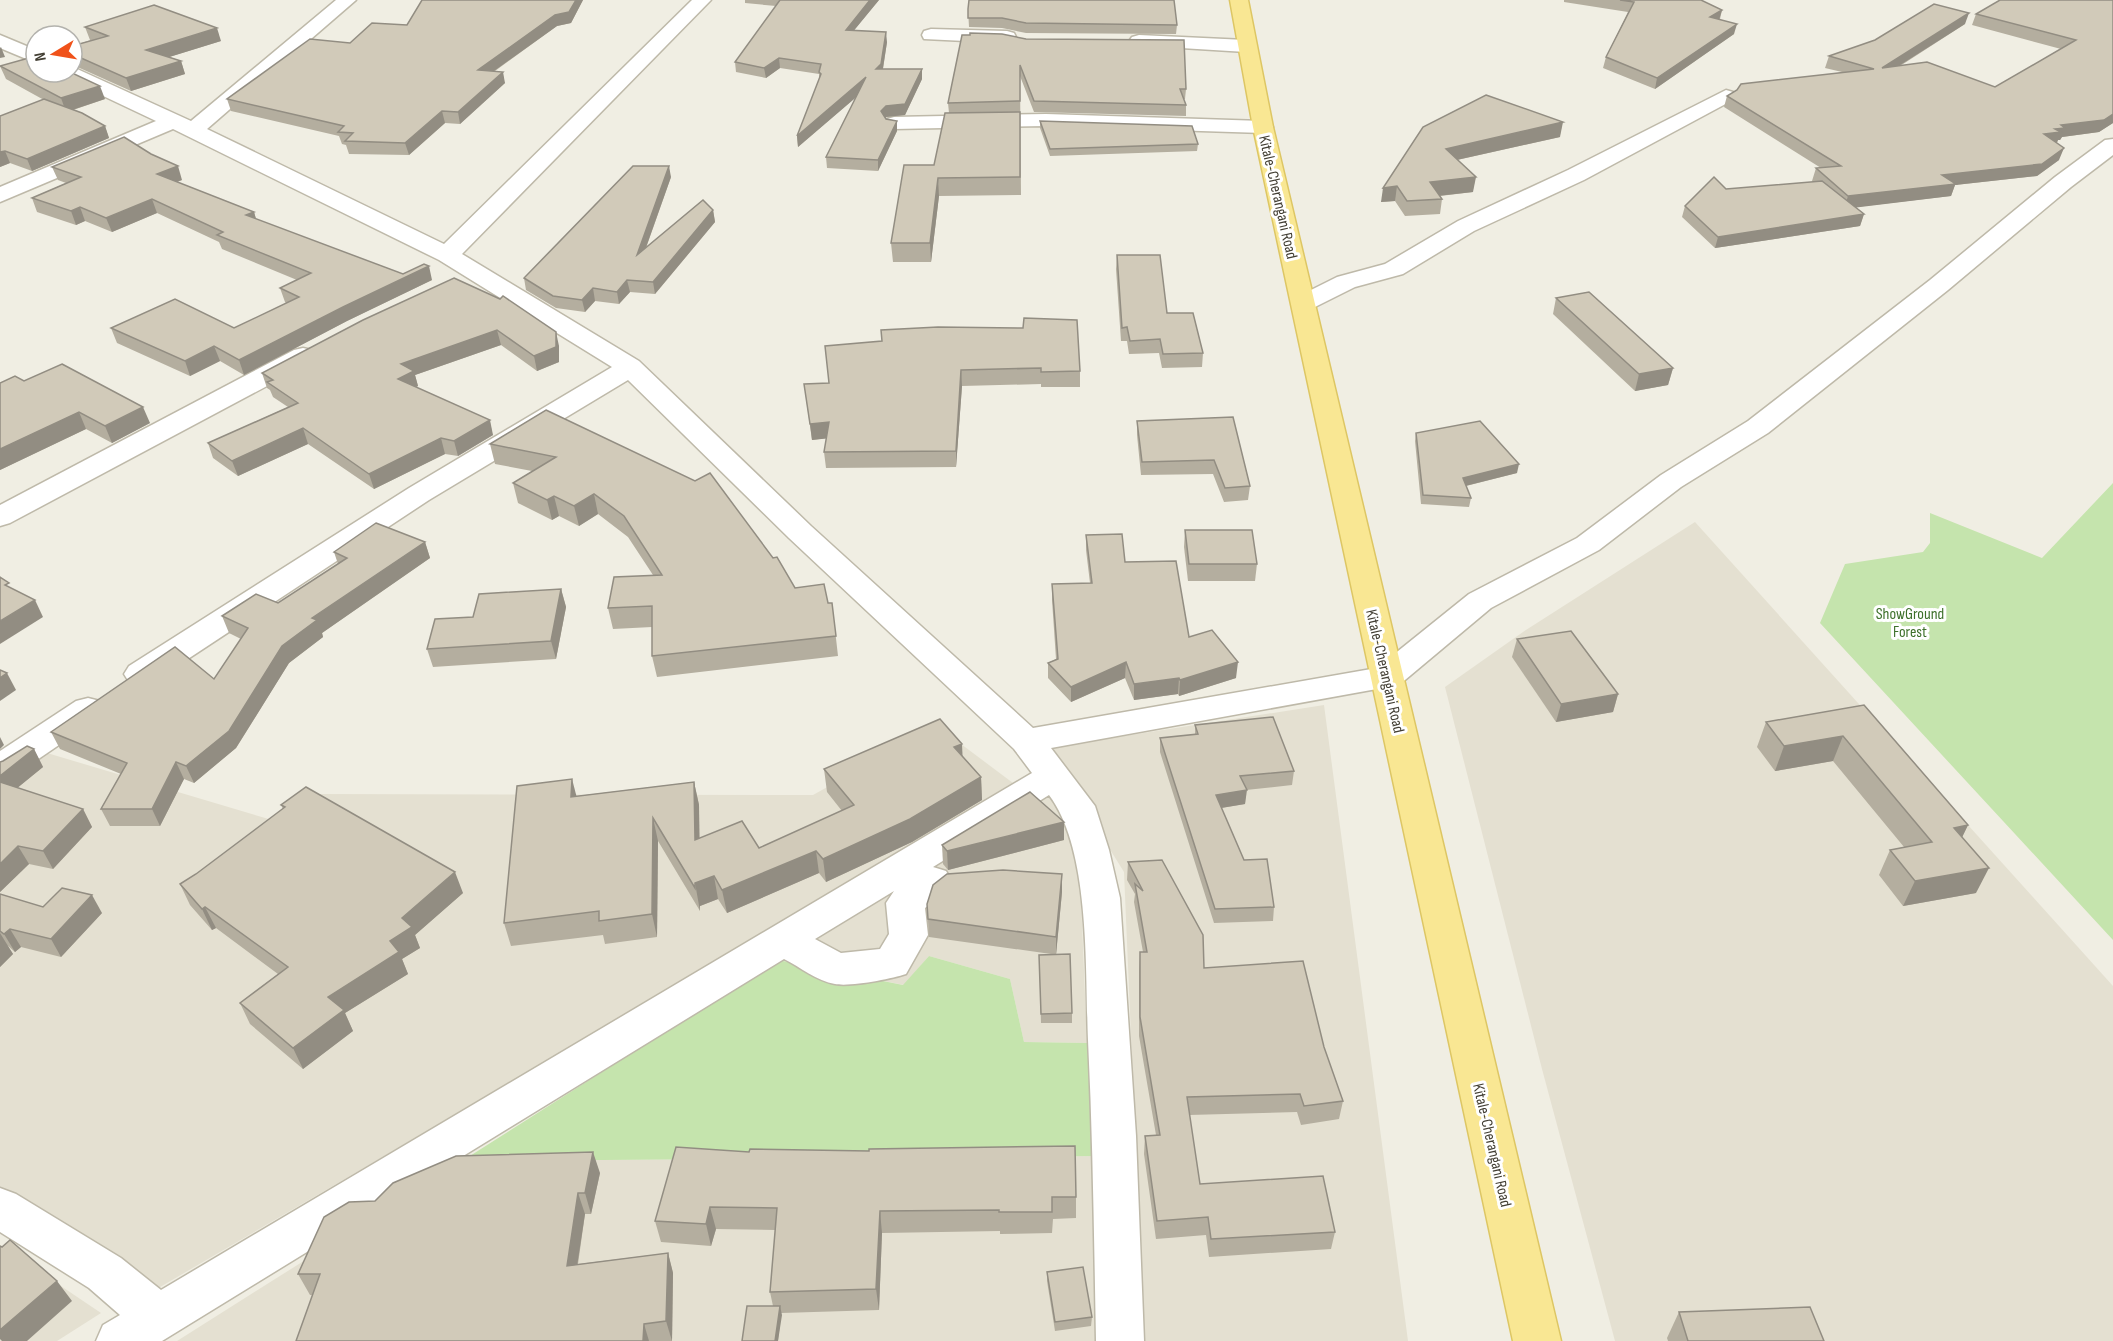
<svg xmlns="http://www.w3.org/2000/svg" width="2113" height="1341" font-family="'Sofia Sans Condensed',sans-serif">
	<style>
		.residential { fill: #e4e0d1 }
		.green { fill: #c5e4ad }
		.lines { fill: none; stroke-linecap: round; stroke-linejoin: round }
		.minor-casing { stroke: #beb9a9; stroke-width: 3 }
		.major-casing { stroke: #ddc664; stroke-width: 3 }
		.minor { fill: #fff; fill-rule: evenodd }
		.major { fill: #f9e793; fill-rule: evenodd }
		.wall { fill: #b4ae9f }
		.shaded-wall { fill: #928d82 }
		.building { fill: #d1cab9; stroke: #928d82; stroke-width: 1.5 }
		.labels { text-anchor: middle; stroke-width: 6; stroke-linejoin: round; paint-order: stroke }
		.street-label { font-size: 16px; fill: #423e33; stroke: #fff }
		.park-label { font-size: 16px; fill: #3d702a; stroke: #fff }
	</style>
	<rect width="100%" height="100%" fill="#f0eee3"/>
	<g class="residential">
		<polygon points="1695,522 2113,986 2113,1341 1615,1341 1542,1069 1445,687 1523,632"/>
		<polygon points="1324,705 1408,1341 1144,1341 1124,872 1047,748"/>
		<polygon points="937,726 1017,786 155,1290 0,1192 0,788 47,753 272,820 314,794 813,795"/>
		<polygon points="1046,793 1061,812 1080,875 1087,1043 1024,1042 1010,979 929,956 904,985 778,960"/>
		<polygon points="1103,1156 1101,1341 177,1341 462,1161"/>
		<polygon points="0,1245 101,1313 57,1341 0,1341"/>
	</g>
	<g class="green">
		<polygon points="2113,483 2113,940 1820,623 1845,564 1923,552 1930,543 1930,513 2042,558"/>
		<polygon points="929,956 1010,979 1024,1042 1087,1043 1103,1156 462,1161 778,960 903,985"/>
	</g>
	<g class="lines">
		<defs>
			<g id="minor">
				<path d="M336 0H356L207 129 444 244 692 0H711L462 254 639 361 811 526 1033 728 1377 668 1469 594 1577 538 1661 475 1748 421 1930 280 2055 177 2105 140 2113 139V155L2071 187 1948 290 1768 433 1681 487 1599 550 1491 608 1399 685 1051 748 1095 806 1109 850 1120 898 1136 1136 1144 1341H1096C1094 1241 1093 1140 1088 1040 1085 971 1091 850 1049 795L933 867 946 871 952 881 946 891 925 908 928 935 906 974C891 979 850 987 835 984 817 981 800 967 784 959L162 1341H96L103 1325 120 1315 89 1288 0 1232V1188L16 1194 121 1258 161 1290 1032 773 1014 749 789 538 628 380 429 500 153 682 141 685 129 682 124 674 129 666 409 488 612 367 439 260 173 129 0 202V187L156 121 61 76 58 72H72V67L75 68 191 121ZM894 891 886 903 889 934 880 949 841 953 815 939Z"/>
				<polygon points="931,29 1007,31 1014,33 1016,37 1014,41 1007,43 924,39 922,35 924,31"/>
				<polygon points="0,35 36,50 36,63 0,48"/>
				<polygon points="1139,35 1246,40 1253,42 1256,46 1253,50 1246,52 1132,45 1129,41 1132,37"/>
				<polygon points="1726,90 1733,92 1736,96 1733,100 1584,180 1474,231 1403,274 1355,287 1313,308 1304,310 1295,308 1292,303 1295,298 1337,277 1385,264 1458,221 1568,170"/>
				<polygon points="1046,114 1263,121 1270,123 1273,127 1270,131 1263,133 1046,126 894,129 887,127 884,123 887,119 894,117"/>
				<polygon points="303,348 312,350 316,356 312,362 10,523 0,526 0,505 294,350"/>
				<polygon points="88,698 100,701 105,709 100,717 12,777 0,780 0,751 76,701"/>
			</g>
			<polygon id="major" points="1230,0 1248,0 1273,127 1561,1341 1513,1341 1253,127"/>
		</defs>
		<use href="#minor" class="minor-casing"/>
		<use href="#major" class="major-casing"/>
		<use href="#minor" class="minor"/>
		<use href="#major" class="major"/>
	</g>
	<g class="wall">
		<polygon points="422,0 583,0 571,23 557,26 495,71 505,83 460,124 445,123 409,155 349,154 346,145 342,144 339,136 231,111 227,99 350,43 407,25"/>
		<polygon points="745,0 879,0 854,30 887,42 883,69 922,69 922,79 905,115 886,117 885,118 897,121 897,131 878,171 827,168 826,157 856,97 798,147 797,136 819,79 819,74 780,68 766,78 736,72 735,62 776,6 745,3"/>
		<polygon points="1564,0 1701,0 1722,10 1720,19 1734,34 1655,89 1603,68 1606,57 1628,12 1564,2"/>
		<polygon points="2113,0 2113,123 2099,132 2062,137 2060,140 2058,140 2057,143 2059,160 2037,176 1955,185 1951,196 1856,207 1864,214 1860,226 1715,248 1682,217 1685,206 1726,189 1813,182 1812,181 1816,168 1821,168 1724,107 1727,96 1842,72 1825,68 1829,56 1965,24 1900,66 1995,87 2061,49 1972,25 1976,14"/>
		<polygon points="968,9 1177,25 1176,34 1026,33 1002,28 969,27"/>
		<polygon points="85,27 221,41 169,57 181,61 185,74 131,91 73,65 72,66 72,46 91,40 90,40"/>
		<polygon points="962,35 1186,89 1185,99 1184,99 1186,105 1186,116 1034,112 1020,76 1021,195 939,196 931,262 893,262 891,243 934,165 949,113 948,103"/>
		<polygon points="0,66 105,99 73,110 105,126 109,138 32,171 10,163 0,167 0,116 44,100 6,79"/>
		<polygon points="1040,121 1198,144 1197,151 1050,156 1040,128"/>
		<polygon points="1423,127 1560,137 1457,160 1473,192 1440,196 1442,199 1440,214 1405,216 1395,201 1381,202"/>
		<polygon points="52,167 182,180 177,182 254,212 256,219 403,274 432,280 347,321 244,375 220,361 190,376 117,343 111,328 234,328 286,303 285,302 280,288 297,280 222,249 219,242 157,213 112,232 85,221 76,225 37,212 32,198 66,183 58,180"/>
		<polygon points="671,177 646,248 713,210 715,222 655,294 630,292 619,304 595,301 585,312 556,308 526,290 524,278"/>
		<polygon points="1117,255 1203,353 1202,367 1162,368 1159,353 1129,354 1127,341 1121,341 1116,269"/>
		<polygon points="454,278 559,346 559,362 537,371 501,345 415,375 418,386 416,387 493,435 458,456 445,454 374,489 308,444 238,476 213,458 208,443 288,407 273,397 270,390 267,388 262,373"/>
		<polygon points="1556,298 1673,368 1668,385 1635,391 1553,314"/>
		<polygon points="825,346 1080,371 1080,387 1041,387 1041,384 962,386 956,467 826,468 824,452 827,438 812,440 804,384 829,383"/>
		<polygon points="24,381 150,423 112,443 86,429 0,470 0,383"/>
		<polygon points="546,410 795,588 828,603 832,603 838,656 657,677 652,656 652,627 613,629 608,608 653,575 628,537 598,514 579,526 559,516 552,520 518,503 513,483 532,471 495,464 490,444"/>
		<polygon points="1233,417 1250,486 1248,500 1224,502 1213,474 1141,475 1137,435 1137,421"/>
		<polygon points="1416,433 1517,473 1466,486 1471,498 1469,507 1421,504 1415,441"/>
		<polygon points="1185,530 1257,564 1255,581 1188,581 1184,547"/>
		<polygon points="1086,535 1125,562 1189,637 1236,678 1179,696 1178,694 1134,700 1125,678 1071,702 1048,678 1048,663 1056,659 1052,600 1052,584 1090,583 1086,550"/>
		<polygon points="425,542 430,558 322,633 323,637 289,663 236,748 194,783 184,779 160,826 110,826 101,809 121,774 60,749 51,732 214,679 241,639 229,633 222,616 278,603 338,564 334,552"/>
		<polygon points="561,589 566,607 556,659 433,667 427,649 473,617"/>
		<polygon points="1517,639 1618,694 1613,712 1556,722 1512,657"/>
		<polygon points="1864,705 1968,825 1962,837 1976,893 1903,906 1879,875 1890,850 1904,847 1833,761 1775,771 1757,747 1766,722"/>
		<polygon points="1195,725 1294,771 1292,785 1246,790 1245,804 1221,808 1244,860 1274,907 1273,921 1214,923 1160,752 1160,738 1195,735"/>
		<polygon points="962,744 962,756 981,777 982,800 912,842 826,882 819,873 727,913 718,899 700,906 700,911 658,841 657,937 605,944 603,935 511,946 504,923 577,796 694,782 699,805 699,838 759,848 842,811 827,792 824,769"/>
		<polygon points="34,749 43,767 17,788 83,809 92,827 53,869 29,864 0,892 3,761"/>
		<polygon points="281,805 463,893 415,935 420,948 402,959 408,974 345,1013 353,1031 303,1069 250,1024 240,1003 278,974 216,928 212,930 190,905 180,884 196,874 283,809"/>
		<polygon points="1064,840 948,870 943,864 942,845"/>
		<polygon points="1128,862 1204,968 1324,1047 1343,1101 1339,1119 1301,1125 1297,1112 1189,1115 1200,1184 1335,1232 1331,1249 1209,1257 1206,1235 1156,1239 1144,1154 1145,1136 1156,1135 1139,1036 1139,970 1140,952 1143,952 1134,902 1135,894 1127,880"/>
		<polygon points="1062,874 1062,892 1056,954 1072,1013 1072,1023 1041,1023 1039,955 1051,954 929,937 927,904"/>
		<polygon points="0,894 43,907 102,913 61,957 21,947 15,952 7,945 13,954 0,967"/>
		<polygon points="749,1152 1076,1197 1076,1218 1053,1219 1052,1233 1000,1234 1000,1231 882,1233 879,1310 781,1313 778,1341 742,1341 773,1306 770,1292 776,1230 716,1229 711,1246 661,1242 655,1221"/>
		<polygon points="600,1173 591,1214 585,1214 578,1264 668,1253 673,1273 672,1341 296,1341 313,1295 310,1295 298,1274 375,1201"/>
		<polygon points="1047,1272 1092,1317 1091,1326 1055,1331 1047,1281"/>
		<polygon points="1679,1312 1824,1341 1668,1341 1667,1338"/>
	</g>
	<g class="shaded-wall">
		<polygon points="576,0 583,0 571,23 557,26 480,81 478,70"/>
		<polygon points="870,0 879,0 847,39 846,30"/>
		<polygon points="1722,10 1719,20 1710,17"/>
		<polygon points="1969,13 1965,24 1878,79 1882,68"/>
		<polygon points="1737,24 1734,34 1655,89 1657,78"/>
		<polygon points="217,28 221,41 150,63 146,50"/>
		<polygon points="886,32 887,42 882,74 876,69"/>
		<polygon points="1,47 5,57 0,58 0,48"/>
		<polygon points="779,58 780,68 766,78 764,68"/>
		<polygon points="181,61 185,74 131,91 126,78"/>
		<polygon points="922,69 922,79 905,115 886,117 882,122 881,111"/>
		<polygon points="503,72 505,83 460,124 458,112"/>
		<polygon points="866,77 867,88 798,147 797,136"/>
		<polygon points="100,86 105,99 66,112 61,98"/>
		<polygon points="442,111 445,123 409,155 405,143"/>
		<polygon points="2113,114 2113,123 2099,132 2062,137 2060,140 2058,140 2056,144 2044,134 2061,125"/>
		<polygon points="897,121 897,131 878,171 878,160"/>
		<polygon points="1563,122 1560,137 1443,163 1446,149"/>
		<polygon points="105,126 109,138 32,171 27,159"/>
		<polygon points="2064,148 2059,160 2037,176 1955,185 1951,196 1844,209 1848,196"/>
		<polygon points="5,151 10,163 0,167 0,152"/>
		<polygon points="178,166 182,180 162,187 157,174"/>
		<polygon points="669,166 671,177 639,267 637,255"/>
		<polygon points="1476,177 1473,192 1428,197 1430,182"/>
		<polygon points="938,178 939,196 931,262 930,243"/>
		<polygon points="1397,186 1395,201 1381,202 1383,188"/>
		<polygon points="152,199 157,213 112,232 106,218"/>
		<polygon points="80,207 85,221 76,225 71,211"/>
		<polygon points="713,210 715,222 655,294 653,282"/>
		<polygon points="254,212 258,226 246,215"/>
		<polygon points="1864,214 1860,226 1715,248 1718,237"/>
		<polygon points="429,266 432,280 347,321 244,375 239,360 343,307"/>
		<polygon points="627,280 630,292 619,304 617,292"/>
		<polygon points="593,288 595,301 585,312 582,300"/>
		<polygon points="497,330 501,345 415,375 418,386 403,393 398,379 401,364"/>
		<polygon points="556,332 559,346 559,362 537,371 534,356"/>
		<polygon points="214,346 220,361 190,376 185,361"/>
		<polygon points="1673,368 1668,385 1635,391 1639,374"/>
		<polygon points="961,370 962,386 956,467 956,451"/>
		<polygon points="143,407 150,423 112,443 105,426"/>
		<polygon points="79,412 86,429 0,470 0,449"/>
		<polygon points="490,420 493,435 458,456 454,441"/>
		<polygon points="829,422 831,438 812,440 810,424"/>
		<polygon points="303,428 308,444 238,476 232,461"/>
		<polygon points="441,438 445,454 374,489 369,474"/>
		<polygon points="1519,464 1517,473 1461,487 1463,478"/>
		<polygon points="594,494 598,514 579,526 574,506"/>
		<polygon points="554,496 559,516 552,520 547,500"/>
		<polygon points="425,542 430,558 322,633 323,637 289,663 236,748 194,783 186,766 282,646 312,618"/>
		<polygon points="561,589 566,607 556,659 551,641"/>
		<polygon points="35,600 43,617 0,644 0,621"/>
		<polygon points="1126,662 1125,678 1071,702 1071,687"/>
		<polygon points="1238,662 1236,678 1179,696 1180,680"/>
		<polygon points="7,673 16,690 0,701 0,678"/>
		<polygon points="1179,678 1178,694 1134,700 1134,684"/>
		<polygon points="1618,694 1613,712 1556,722 1561,704"/>
		<polygon points="1843,736 1833,761 1775,771 1784,746"/>
		<polygon points="0,737 4,745 0,749"/>
		<polygon points="962,744 963,766 954,747"/>
		<polygon points="34,749 43,767 5,798 0,790 0,776"/>
		<polygon points="176,762 184,779 160,826 152,809"/>
		<polygon points="981,777 982,800 912,842 826,882 823,859"/>
		<polygon points="572,779 578,802 571,797"/>
		<polygon points="694,782 699,805 700,863 695,840"/>
		<polygon points="1247,790 1245,804 1215,809 1216,795"/>
		<polygon points="83,809 92,827 53,869 43,851"/>
		<polygon points="653,818 658,841 657,937 652,914"/>
		<polygon points="1064,822 1064,840 948,870 947,851"/>
		<polygon points="1968,825 1956,850 1954,828"/>
		<polygon points="18,846 29,864 0,892 0,864"/>
		<polygon points="816,851 819,873 727,913 722,890"/>
		<polygon points="1989,868 1976,893 1903,906 1915,881"/>
		<polygon points="455,872 463,893 415,935 420,948 402,959 408,974 345,1013 353,1031 303,1069 293,1048 328,997 402,918"/>
		<polygon points="1062,874 1062,892 1056,955 1056,937"/>
		<polygon points="714,876 718,899 700,906 700,911 695,883"/>
		<polygon points="92,895 102,913 61,957 51,939"/>
		<polygon points="205,907 216,928 212,930 202,909"/>
		<polygon points="10,929 21,947 15,952 4,934"/>
		<polygon points="0,933 13,954 0,967"/>
		<polygon points="593,1152 600,1173 591,1214 585,1193"/>
		<polygon points="578,1193 585,1214 574,1286 567,1266"/>
		<polygon points="710,1207 716,1229 711,1246 706,1224"/>
		<polygon points="880,1211 882,1233 879,1310 876,1289"/>
		<polygon points="668,1253 673,1273 672,1341 666,1321"/>
		<polygon points="57,1281 72,1301 27,1341 2,1341 0,1339 0,1330"/>
		<polygon points="780,1306 782,1315 778,1341 775,1341"/>
		<polygon points="644,1324 649,1341 643,1341"/>
	</g>
	<g class="building">
		<polygon points="422,0 576,0 569,12 555,15 478,70 503,72 458,112 442,111 405,143 345,141 353,133 338,132 344,126 227,99 310,39 350,43 372,23 407,25"/>
		<polygon points="780,0 870,0 846,30 886,32 881,64 876,69 922,69 905,104 886,106 881,111 886,119 897,121 878,160 826,157 866,77 797,136 821,74 819,72 821,64 779,58 764,68 735,62"/>
		<polygon points="969,0 1174,0 1177,25 1026,23 1002,18 968,18 968,9"/>
		<polygon points="1620,0 1701,0 1722,10 1710,17 1737,24 1657,78 1606,57 1634,2"/>
		<polygon points="2000,0 2113,0 2113,114 2104,120 2061,125 2065,128 2055,129 2061,132 2044,134 2064,148 2042,164 1942,175 1956,184 1848,196 1816,168 1841,166 1727,96 1737,90 1741,84 1874,69 1829,56 1875,40 1934,4 1969,13 1882,68 1927,62 1995,87 2076,40 1976,14"/>
		<polygon points="154,5 217,28 146,50 181,61 126,78 72,54 72,46 108,36 85,27"/>
		<polygon points="970,33 1002,34 1026,39 1184,40 1186,89 1180,89 1186,105 1034,101 1020,65 1020,101 948,103 962,35 970,35"/>
		<polygon points="36,56 36,72 70,72 100,86 61,98 0,66"/>
		<polygon points="1486,95 1563,122 1446,149 1476,177 1430,182 1442,199 1407,201 1397,186 1383,188 1423,127"/>
		<polygon points="44,99 82,113 105,126 27,159 5,151 0,152 0,116"/>
		<polygon points="1020,112 1020,177 938,178 930,243 891,243 904,165 934,165 945,113"/>
		<polygon points="1040,121 1192,126 1198,144 1050,149"/>
		<polygon points="124,137 151,154 178,166 157,174 254,212 246,215 403,274 424,264 429,266 343,307 239,360 214,346 185,361 111,328 175,299 234,328 299,297 280,288 311,273 217,235 223,232 152,199 106,218 80,207 71,211 32,198 81,177 52,167"/>
		<polygon points="633,166 669,166 637,255 703,200 713,210 653,282 627,280 617,292 593,288 582,300 553,296 524,278"/>
		<polygon points="1714,177 1726,189 1822,181 1864,214 1718,237 1685,206"/>
		<polygon points="1117,255 1160,255 1167,313 1193,313 1203,353 1163,354 1160,339 1130,341 1127,327 1122,328"/>
		<polygon points="454,278 500,299 503,296 556,332 556,347 534,356 497,330 401,364 414,371 398,379 490,420 454,441 441,438 369,474 303,428 232,461 208,443 298,403 267,382 273,380 262,373 363,320"/>
		<polygon points="1589,292 1673,368 1639,374 1556,298"/>
		<polygon points="1024,318 1077,320 1080,371 1041,372 1041,368 961,370 956,451 824,452 829,422 810,424 804,384 829,383 825,346 882,341 881,330 938,327 1023,328"/>
		<polygon points="62,364 143,407 105,426 79,412 0,449 0,383 15,376 24,381"/>
		<polygon points="546,410 695,481 710,473 773,558 777,557 795,588 824,584 828,603 832,603 836,636 652,656 652,606 608,608 614,577 662,575 624,516 594,494 574,506 554,496 547,500 513,483 556,457 490,444"/>
		<polygon points="1233,417 1250,486 1225,488 1214,460 1142,462 1137,421"/>
		<polygon points="1480,421 1519,464 1463,478 1471,498 1423,495 1416,433"/>
		<polygon points="376,523 425,542 312,618 317,620 282,646 229,731 186,766 176,762 152,809 101,809 127,763 51,732 175,647 214,679 248,628 222,616 256,594 278,603 347,558 334,552"/>
		<polygon points="1185,530 1252,530 1257,564 1189,564"/>
		<polygon points="1122,534 1125,562 1176,561 1189,637 1212,630 1238,662 1180,680 1179,678 1134,684 1126,662 1071,687 1048,663 1058,659 1052,584 1092,583 1086,535"/>
		<polygon points="0,577 9,583 5,585 35,600 0,621"/>
		<polygon points="561,589 551,641 427,649 435,619 473,617 479,594"/>
		<polygon points="1571,631 1618,694 1561,704 1517,639"/>
		<polygon points="0,670 7,673 0,678"/>
		<polygon points="1864,705 1968,825 1954,828 1989,868 1915,881 1890,850 1932,842 1843,736 1784,746 1766,722"/>
		<polygon points="1273,717 1294,771 1240,776 1247,790 1216,795 1244,860 1267,859 1274,907 1215,909 1160,738 1198,734 1195,725"/>
		<polygon points="940,719 962,744 954,747 981,777 910,819 823,859 816,851 722,890 714,876 695,883 695,888 653,818 652,914 599,921 599,911 504,923 517,786 572,779 571,797 694,782 695,840 742,821 759,848 854,805 824,769"/>
		<polygon points="27,746 34,749 0,776 0,762 3,761"/>
		<polygon points="0,782 83,809 43,851 18,846 0,864"/>
		<polygon points="306,787 455,872 402,918 412,927 390,941 399,952 328,997 344,1010 293,1048 240,1003 288,967 205,907 202,909 180,884 196,874 285,807 281,805"/>
		<polygon points="1030,792 1064,822 947,851 942,845"/>
		<polygon points="1162,860 1203,935 1204,968 1303,961 1324,1047 1343,1101 1304,1106 1300,1094 1187,1097 1200,1184 1323,1176 1335,1232 1211,1239 1208,1217 1157,1221 1145,1136 1160,1135 1140,1017 1140,952 1147,952 1135,884 1143,891 1128,862"/>
		<polygon points="1003,870 1062,874 1056,937 928,919 927,904 933,885 947,874"/>
		<polygon points="62,888 92,895 51,939 10,929 4,934 0,931 0,894 43,907"/>
		<polygon points="1070,954 1072,1013 1041,1014 1039,955"/>
		<polygon points="1075,1146 1076,1197 1052,1197 1052,1212 999,1212 999,1210 880,1211 876,1289 770,1292 777,1208 710,1207 706,1224 655,1221 676,1147 749,1152 750,1149 869,1151 869,1149"/>
		<polygon points="593,1152 585,1193 578,1193 567,1266 668,1253 666,1321 644,1324 643,1341 296,1341 320,1274 298,1274 324,1217 349,1202 375,1201 393,1183 456,1156"/>
		<polygon points="10,1240 57,1281 0,1330 0,1246 2,1247"/>
		<polygon points="1083,1267 1092,1317 1055,1322 1047,1272"/>
		<polygon points="747,1306 780,1306 775,1341 742,1341"/>
		<polygon points="1810,1307 1824,1341 1688,1341 1679,1312"/>
	</g>
	<g class="labels">
		<g class="street-label">
			<text transform="translate(1279 197) rotate(77)" y="6">Kitale-Cherangani Road</text>
			<text transform="translate(1386 671) rotate(77)" y="6">Kitale-Cherangani Road</text>
			<text transform="translate(1493 1145) rotate(77)" y="6">Kitale-Cherangani Road</text>
		</g>
		<g class="park-label">
			<text x="1910" y="619">ShowGround<tspan x="1910" dy="18">Forest</tspan></text>
		</g>
	</g>
	<g transform="translate(54 54) rotate(259)"><circle r="28" fill="#ffffff" stroke="#b3b2ad" stroke-width="1.5"/>
	<path d="M0-4.5L10 22L0 15L-10 22Z" fill="#f0521a"/>
	<text y="-9" font-size="16" font-weight="bold" text-anchor="middle" fill="#423e33">N</text>
	</g>
</svg>
